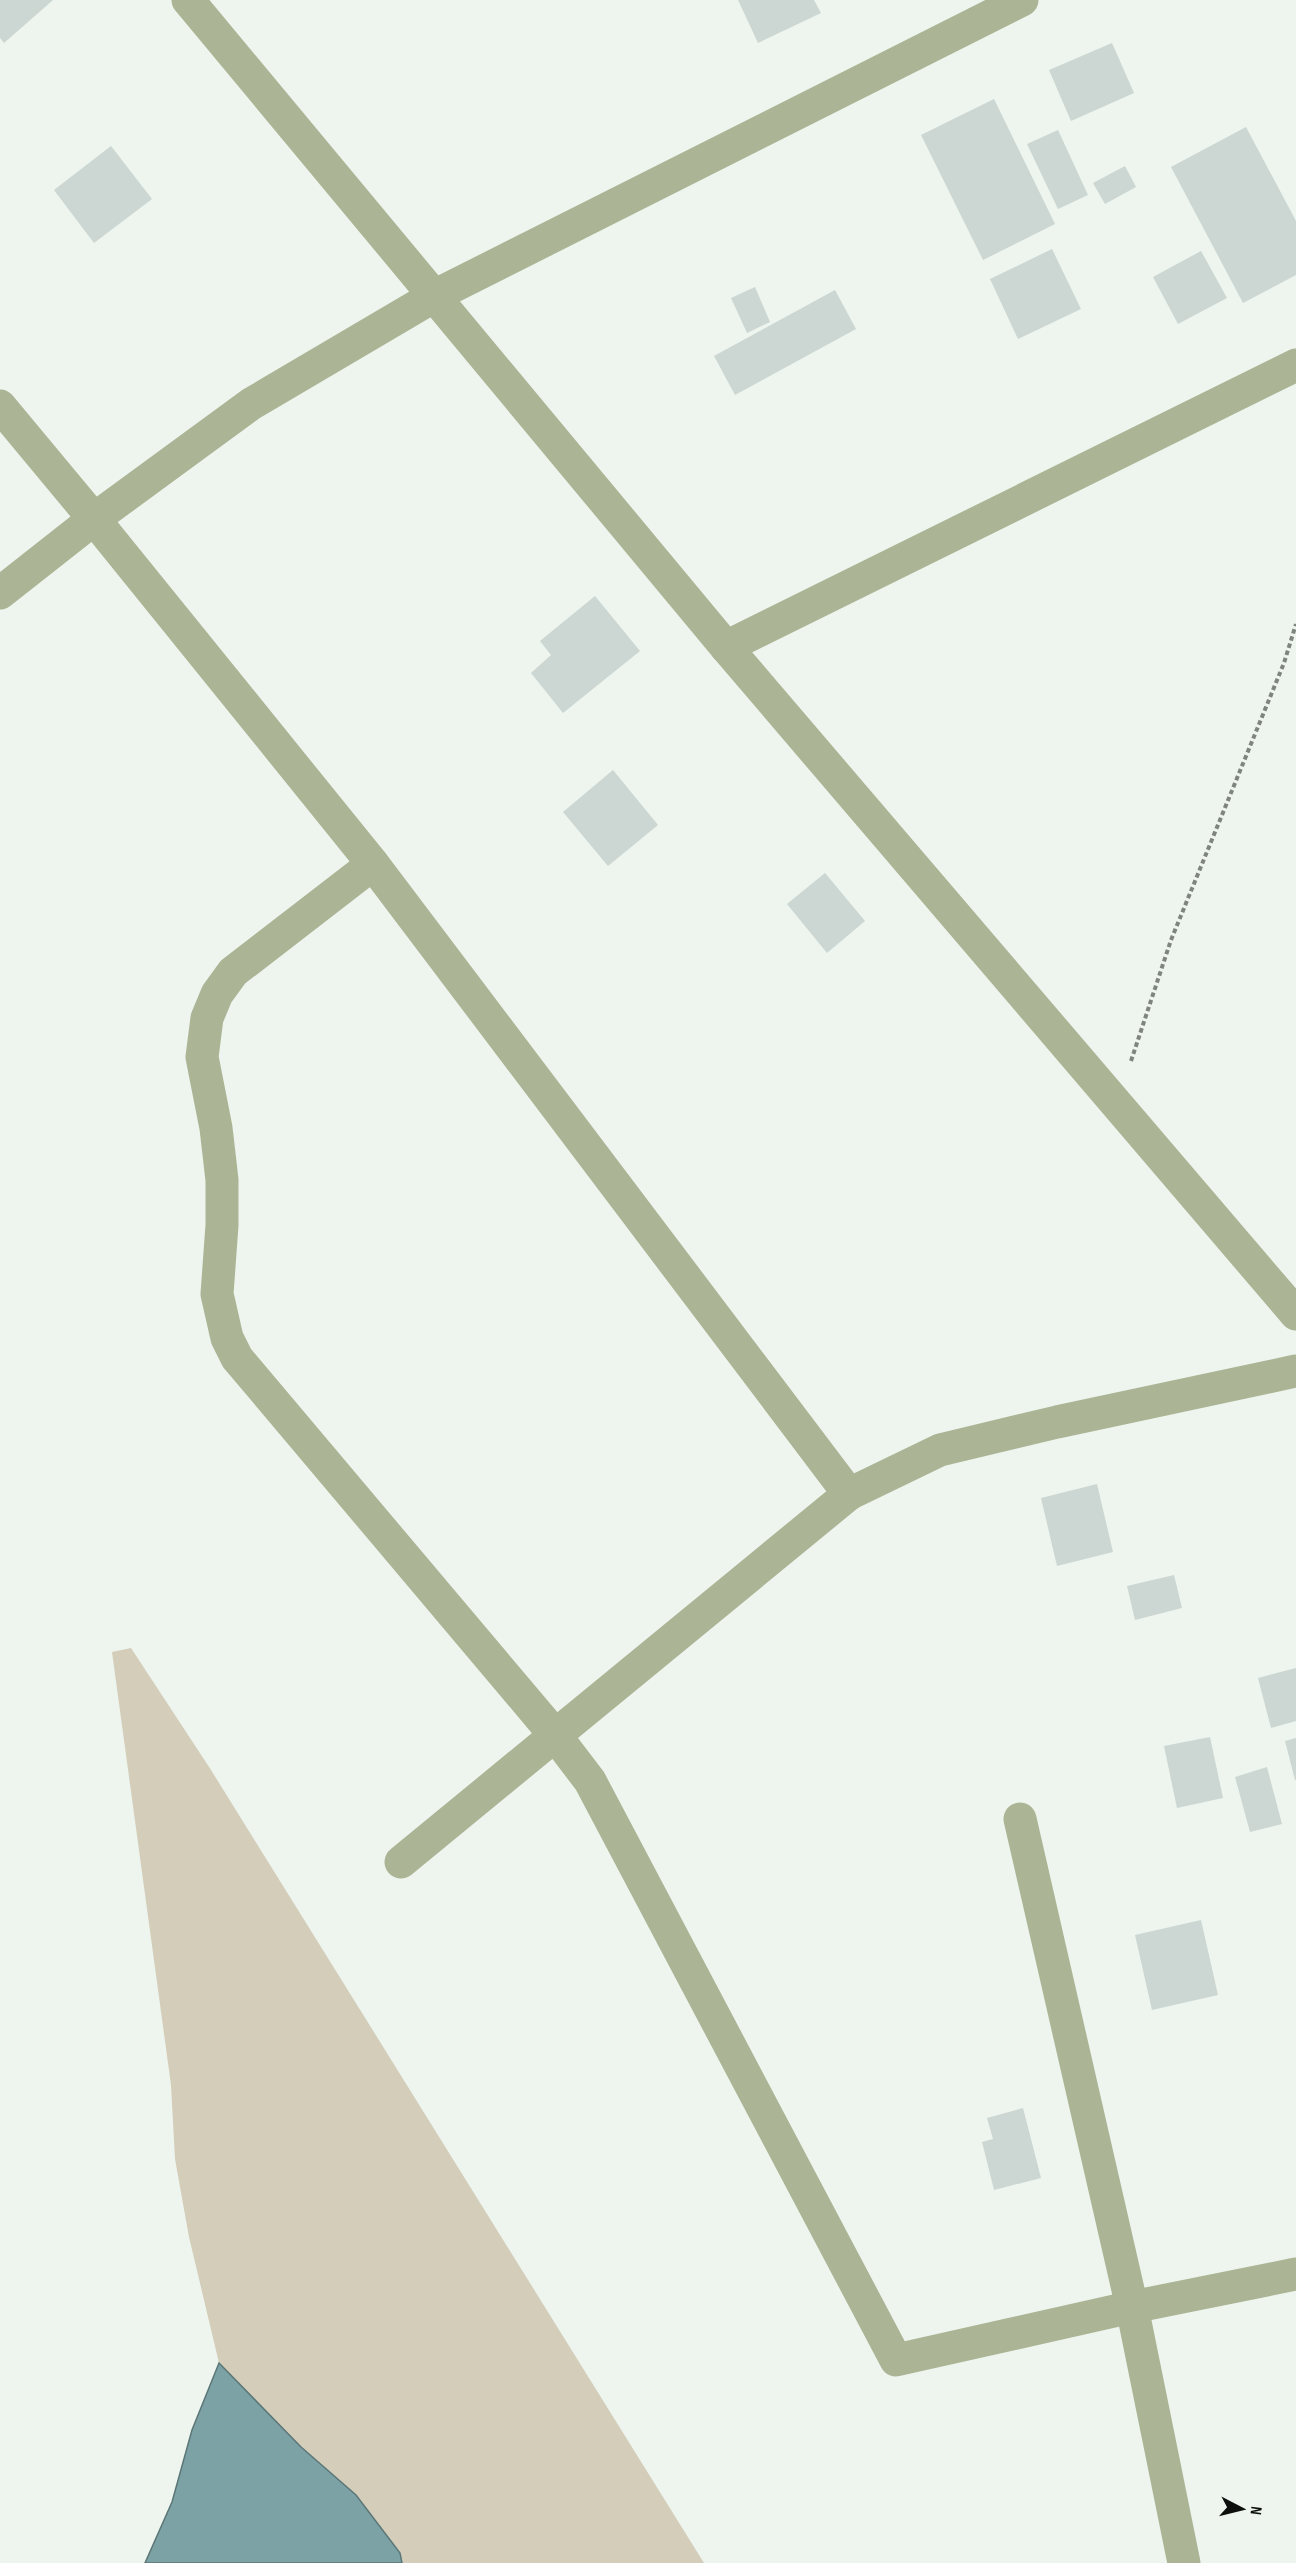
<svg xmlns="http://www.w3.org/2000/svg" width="1296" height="2563" font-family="'Sofia Sans Condensed',sans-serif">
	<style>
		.green { fill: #d3cdba }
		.water { fill: #7da2a5; stroke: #5b7677; stroke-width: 1.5 }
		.building { fill: #ccd6d3 }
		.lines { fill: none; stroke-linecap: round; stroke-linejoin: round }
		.path { stroke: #7f847f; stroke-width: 4; stroke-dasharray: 4.5 3; stroke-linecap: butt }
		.street { stroke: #abb595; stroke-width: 33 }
	</style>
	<rect width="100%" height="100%" fill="#edf5ee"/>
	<polygon class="green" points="131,1648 211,1770 704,2563 402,2563 400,2553 356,2495 301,2447 219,2363 189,2237 175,2159 171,2085 112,1652"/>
	<polygon class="water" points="219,2363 301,2447 356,2495 400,2553 402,2563 145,2563 172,2502 192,2430"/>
	<g class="building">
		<polygon points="0,0 53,0 4,43 0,38"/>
		<polygon points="738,0 814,0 821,13 758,43"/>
		<polygon points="1112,43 1134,93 1071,121 1049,70"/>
		<polygon points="994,99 1055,224 983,260 921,135"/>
		<polygon points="1246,127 1296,221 1296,275 1243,303 1171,167"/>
		<polygon points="1058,130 1088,195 1058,209 1027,144"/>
		<polygon points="111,146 152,199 94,243 54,190"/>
		<polygon points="1125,166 1136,187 1105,204 1093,183"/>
		<polygon points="1052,249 1081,309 1018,339 990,279"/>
		<polygon points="1201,251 1227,298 1178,324 1153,277"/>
		<polygon points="755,287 770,322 747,333 731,298"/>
		<polygon points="835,290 856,329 735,395 714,356"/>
		<polygon points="595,596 640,651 563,713 531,673 551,655 540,641"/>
		<polygon points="613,770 658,825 608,866 563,812"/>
		<polygon points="825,873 865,921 827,953 787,904"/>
		<polygon points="1097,1484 1113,1552 1057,1566 1041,1498"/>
		<polygon points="1174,1575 1182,1608 1135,1620 1127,1586"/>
		<polygon points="1296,1668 1296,1721 1271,1728 1258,1678"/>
		<polygon points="1210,1737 1223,1798 1177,1808 1164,1746"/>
		<polygon points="1296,1738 1296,1780 1295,1780 1285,1741"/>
		<polygon points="1267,1767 1282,1824 1250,1832 1235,1777"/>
		<polygon points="1201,1920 1218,1995 1152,2010 1135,1935"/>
		<polygon points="1023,2108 1041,2178 994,2190 982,2142 993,2139 987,2118"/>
	</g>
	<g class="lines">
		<polyline class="path" points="1131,1061 1171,940 1284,663 1296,624"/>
		<g class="street">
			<polyline points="188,0 726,647 1296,1314"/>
			<polyline points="0,406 94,519 373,864 849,1494"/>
			<polyline points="0,593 94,519 251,404 436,295 1022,0"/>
			<polyline points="726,647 1296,365"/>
			<polyline points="373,864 233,972 217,994 207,1018 202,1057 216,1128 222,1180 222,1225 217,1294 227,1338 237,1358 555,1735 590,1781 896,2360 1132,2307 1296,2274"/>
			<polyline points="1020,1819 1132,2307 1184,2563"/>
			<polyline points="401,1862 849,1494 940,1450 1057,1422 1296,1371"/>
		</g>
	</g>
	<g transform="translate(1242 2509) rotate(97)" stroke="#edf5ee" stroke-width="4.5" paint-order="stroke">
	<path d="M0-4.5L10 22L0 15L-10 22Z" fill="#0d0f0d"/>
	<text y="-9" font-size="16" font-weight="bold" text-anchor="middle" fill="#0d0f0d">N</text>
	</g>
</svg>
